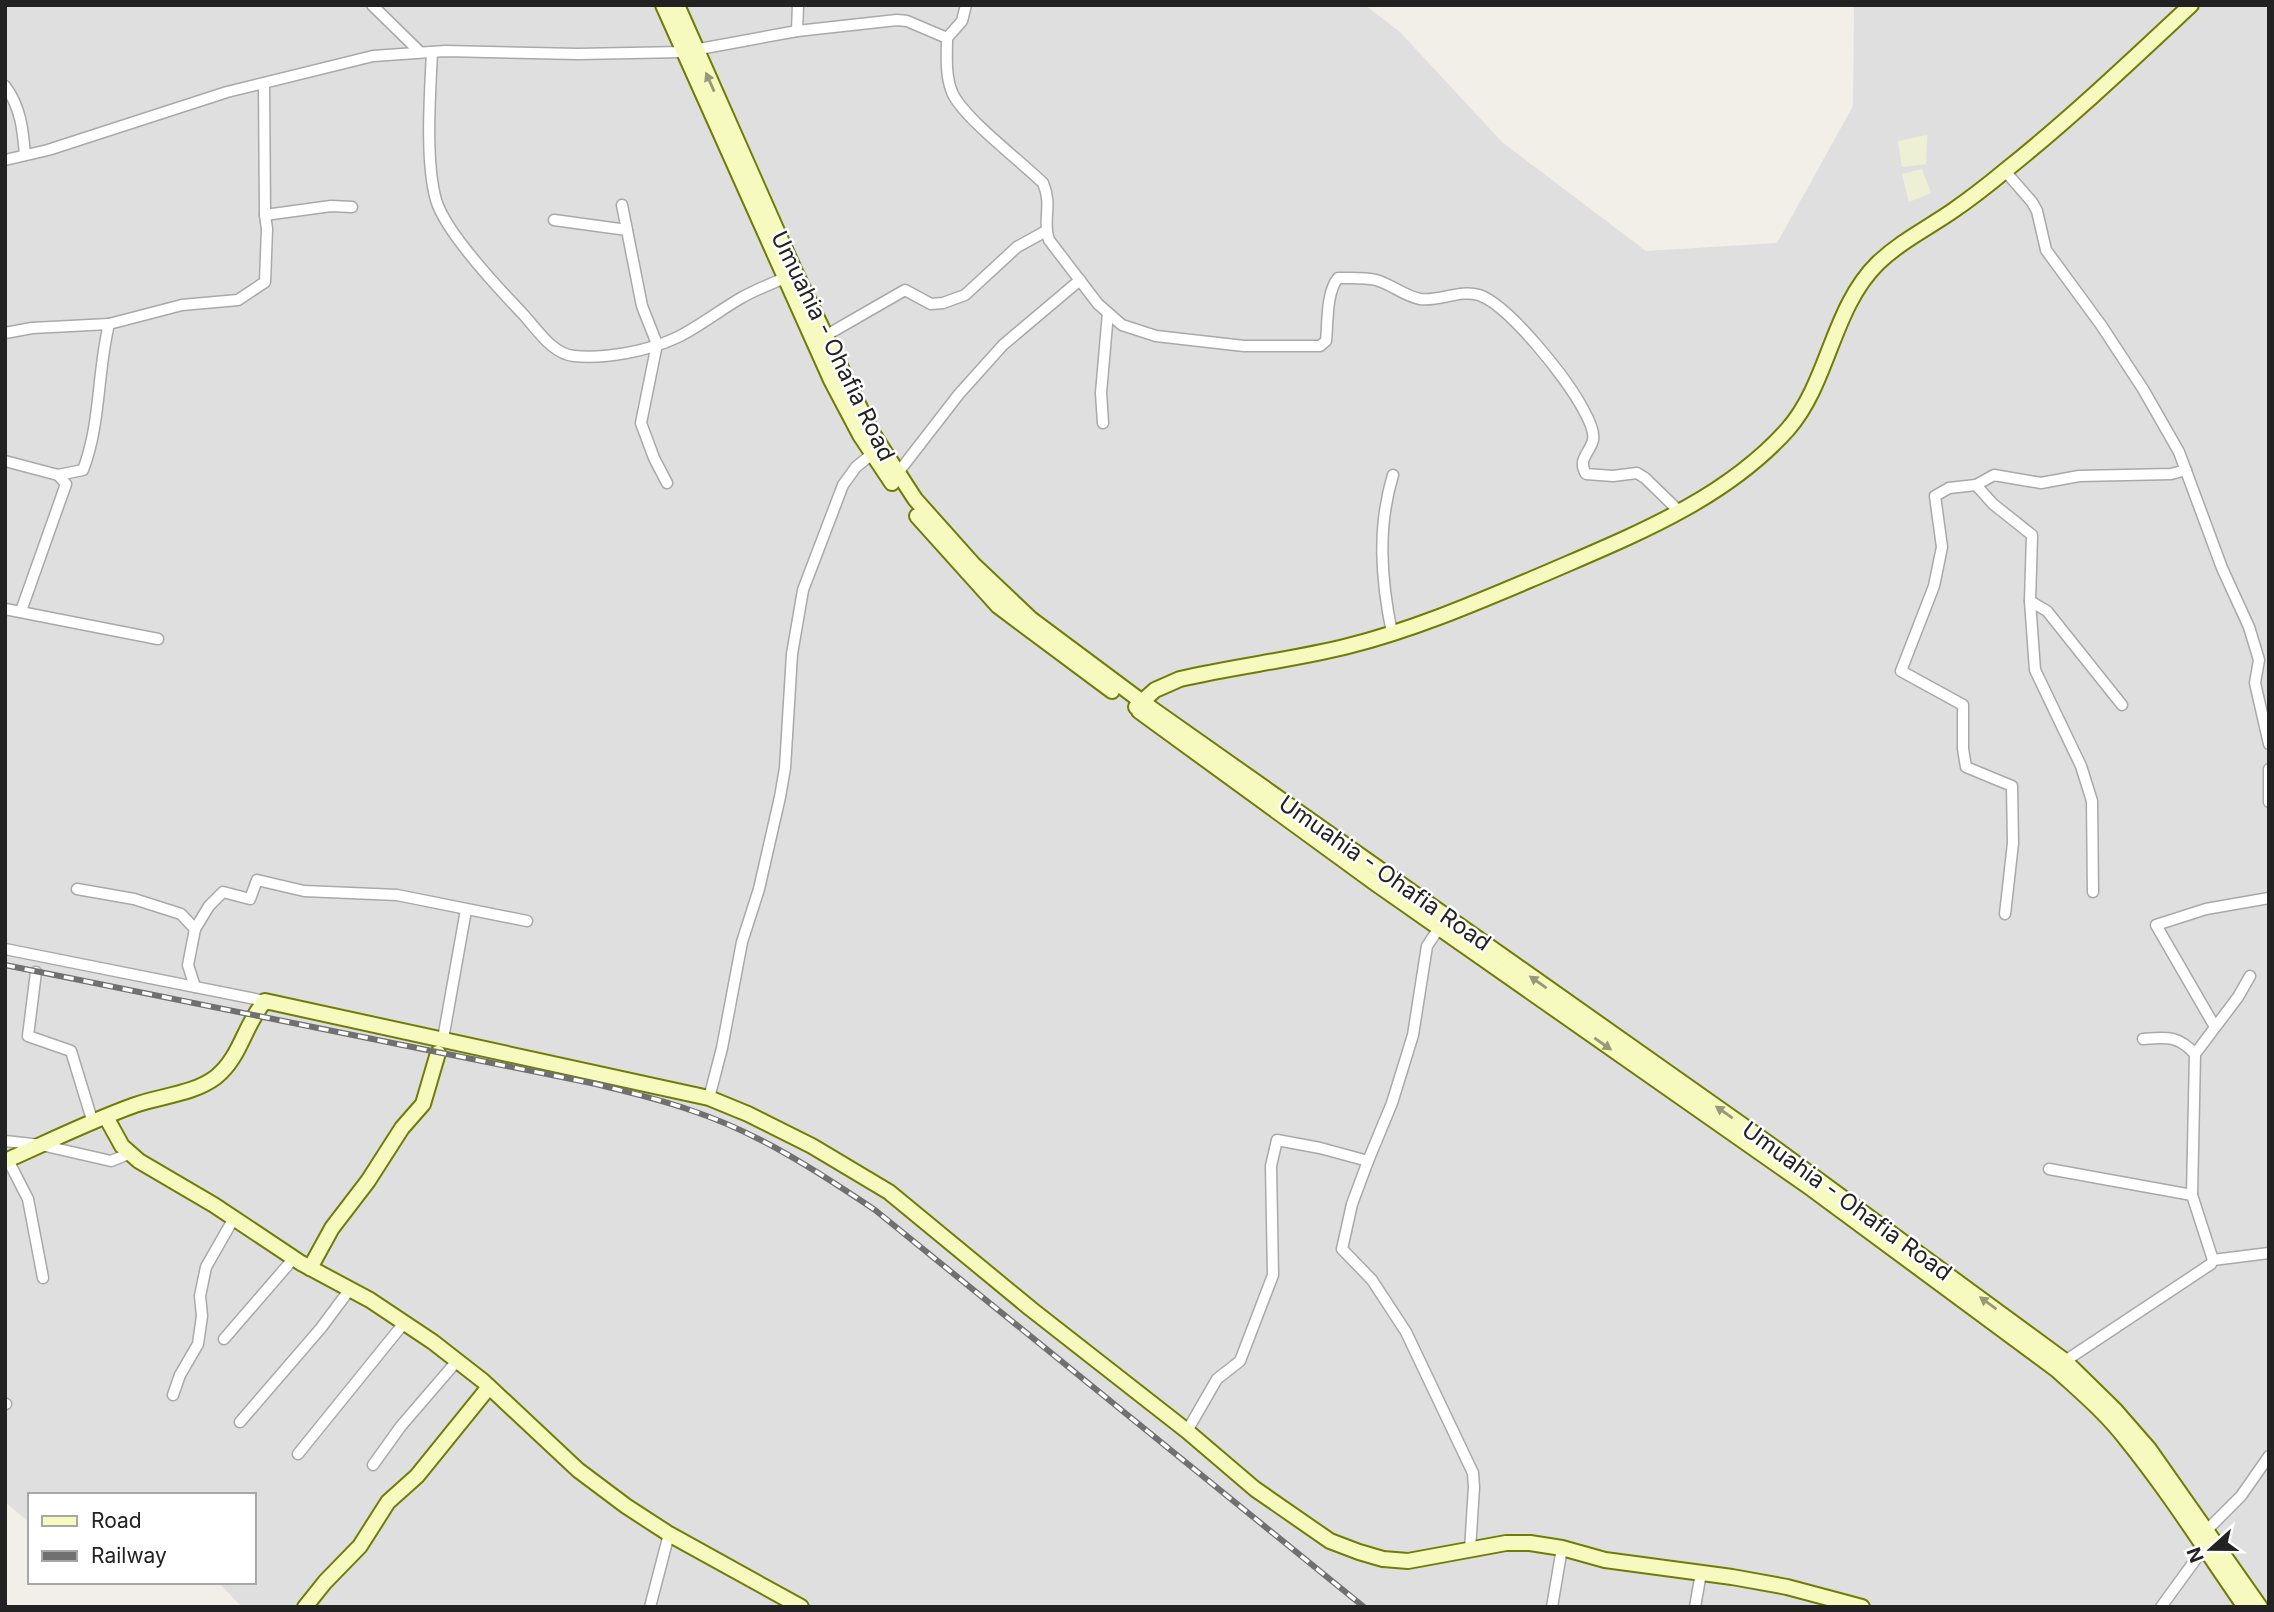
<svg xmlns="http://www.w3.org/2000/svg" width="2274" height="1612" font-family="Inter,sans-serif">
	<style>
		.residential { fill: #e0dfdf }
		.farmland { fill: #eef0d5 }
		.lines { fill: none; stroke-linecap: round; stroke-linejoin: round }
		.street-casing { stroke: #a9a9a9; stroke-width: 13 }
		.secondary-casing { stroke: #707d05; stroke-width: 18 }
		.street { stroke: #fff; stroke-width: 10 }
		.secondary { stroke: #f7fabf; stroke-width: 14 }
		.rail-casing { stroke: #707070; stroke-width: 6 }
		.rail { stroke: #fff; stroke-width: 3.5; stroke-dasharray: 10; stroke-linecap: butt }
		.oneway { fill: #979978 }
		.labels { text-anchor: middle; stroke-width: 5; stroke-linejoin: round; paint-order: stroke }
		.street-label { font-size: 23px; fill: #222; stroke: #fff }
	</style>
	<rect width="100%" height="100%" fill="#f2efe9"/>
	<polygon class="residential" points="5,5 1365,5 1400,32 1502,142 1646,251 1777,243 1853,106 1854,5 2269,5 2269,1607 242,1607 218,1582 254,1582 254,1495 30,1495 30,1523 5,1502"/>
	<g class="farmland">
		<polygon points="1927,135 1926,164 1902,167 1898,141"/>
		<polygon points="1922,169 1931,193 1909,202 1902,174"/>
	</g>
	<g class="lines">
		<defs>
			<g id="street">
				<polyline points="372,5 420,52"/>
				<path d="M966 5 962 21 947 38C947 55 945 75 952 92 962 117 1022 162 1043 183 1053 206 1042 220 1049 240L1098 304 1122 325 1156 336 1244 346H1320L1326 341C1328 322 1326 293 1338 278 1350 278 1364 277 1376 280 1391 284 1404 296 1420 299 1440 302 1459 289 1479 295 1509 305 1568 380 1583 409 1587 416 1595 431 1593 440 1590 453 1577 459 1586 474L1613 476 1637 473 1645 478 1679 511"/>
				<polyline points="797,31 798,5"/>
				<path d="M432 52C430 94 425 161 436 200 445 231 499 289 522 313 537 329 552 354 574 356 606 359 649 351 678 337 700 326 720 310 741 298 755 290 770 284 785 278"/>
				<polyline points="264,83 265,215"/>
				<path d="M5 86C21 107 23 131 25 155"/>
				<polyline points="5,160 48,150 227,92 373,56 445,51 578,54 683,52 797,31 897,20 907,21 947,38"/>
				<polyline points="2005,171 2032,202 2037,211 2046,250 2101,325 2143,389 2179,452 2222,568 2249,627 2259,660 2255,683 2269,744"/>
				<polyline points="622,205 642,306 657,344 641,423 654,458 667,483"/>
				<polyline points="554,220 627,230"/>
				<polyline points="5,333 32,328 109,324"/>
				<polyline points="825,336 905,290 931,304 943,303 965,295 1017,247 1046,231"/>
				<polyline points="1103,423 1101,393 1108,313"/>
				<polyline points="5,461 58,475 66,484 21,611"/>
				<polyline points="897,474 959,394 1003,345 1080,280"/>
				<path d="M58 475 83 470C101 423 97 373 109 324L182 305 238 300 265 282 267 229 265 215 331 206 352 207"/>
				<polyline points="1976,485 1993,504 2032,535 2030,601 2035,670 2081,766 2092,801 2093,892"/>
				<polyline points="2030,601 2047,611 2122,705"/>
				<polyline points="5,609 158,639"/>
				<path d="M1392 633C1381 580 1377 527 1393 475"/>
				<polyline points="2269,769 2269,802"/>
				<polyline points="77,889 134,899 181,914 195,929 188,965 195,987"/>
				<polyline points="2005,914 2013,843 2012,786 1966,767 1963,749 1963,705 1901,671 1934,586 1942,547 1935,496 1949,488 1976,485 1994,475 2041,483 2079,476 2171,474 2186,470"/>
				<polyline points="195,929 209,906 223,892 250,899 257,880 304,891 397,895 527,921"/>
				<polyline points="5,949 265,1001"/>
				<polyline points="36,972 28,1036 71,1051 93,1123"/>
				<polyline points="2215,1027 2156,925 2206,909 2269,898"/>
				<polyline points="443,1039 466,910"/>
				<polyline points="2195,1054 2238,997 2250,976"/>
				<polyline points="709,1098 722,1048 742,942 759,889 780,797 785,768 792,654 803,590 843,485 856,467 872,454"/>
				<polyline points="5,1141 41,1145 111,1161 131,1153"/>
				<polyline points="8,1160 28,1199 43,1278"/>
				<polyline points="1368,1161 1352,1204 1342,1249 1372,1280 1406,1332 1473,1473 1474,1487 1470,1550"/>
				<polyline points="2049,1169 2192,1195"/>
				<polyline points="2213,1260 2269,1253"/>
				<polyline points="224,1339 294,1258"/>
				<path d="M2065 1361 2211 1264 2213 1260 2192 1195 2195 1054C2178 1035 2166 1037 2143 1039"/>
				<polyline points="173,1395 180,1375 198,1344 202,1316 200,1296 206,1267 234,1218"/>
				<polyline points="5,1404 6,1404"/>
				<polyline points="240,1422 321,1328 350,1289"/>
				<polyline points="1187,1431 1217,1379 1240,1361 1273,1275 1271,1166 1277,1140 1320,1148 1368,1161 1392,1103 1413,1035 1427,946 1439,928"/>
				<polyline points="298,1454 404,1323"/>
				<polyline points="373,1465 401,1426 457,1361"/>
				<polyline points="2206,1531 2241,1496 2269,1456"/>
				<polyline points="650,1607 669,1534"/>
				<polyline points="1552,1607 1562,1548"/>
				<polyline points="1695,1607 1701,1573"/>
				<polyline points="2161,1607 2204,1548"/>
			</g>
			<g id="secondary">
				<polyline points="663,5 831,380 860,435 892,483"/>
				<polyline points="677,5 796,274 871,431 915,499 973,564 1031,619 1141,701 1772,1146 2065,1361 2115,1410 2149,1449 2260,1607"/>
				<polyline points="917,516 998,606 1112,691"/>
				<path d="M1136 707 1155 690 1180 679C1235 666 1293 660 1348 646 1416 629 1480 601 1544 574 1629 537 1724 501 1788 429 1829 382 1832 308 1878 263 1900 242 1926 229 1951 212 1970 199 1988 185 2006 170 2071 118 2130 62 2191 5"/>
				<path d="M1139 711 1375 883 1812 1189 2057 1370C2081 1392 2106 1413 2126 1439 2169 1492 2206 1551 2245 1607"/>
				<polyline points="106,1117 122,1146 139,1161 214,1205 301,1263 370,1300 433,1342 483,1381 578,1470 626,1506 669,1534 801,1607"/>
				<path d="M5 1161C48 1142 90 1121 135 1105 160 1096 194 1094 216 1077 241 1057 244 1025 265 1001L709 1098 748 1114 812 1146 889 1192 1031 1309 1187 1431 1255 1489 1330 1541 1359 1552 1383 1559 1408 1561 1506 1543H1530L1562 1548 1605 1560 1732 1577 1787 1587 1862 1607"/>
				<polyline points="310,1268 332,1228 368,1181 402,1128 423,1104 438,1053"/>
				<polyline points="305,1607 325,1582 360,1546 388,1502 417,1476 489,1387"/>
			</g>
		</defs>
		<use href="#street" class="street-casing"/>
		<use href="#secondary" class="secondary-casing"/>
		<use href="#street" class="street"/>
		<use href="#secondary" class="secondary"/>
		<defs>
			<path id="rail" d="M5 965 596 1084C627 1092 659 1099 690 1110 757 1132 817 1171 875 1210L1364 1607"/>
		</defs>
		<use href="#rail" class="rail-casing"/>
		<use href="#rail" class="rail"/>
	</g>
	<defs><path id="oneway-solid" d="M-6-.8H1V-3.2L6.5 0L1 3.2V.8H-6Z" transform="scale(1.75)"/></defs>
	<g class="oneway">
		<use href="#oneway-solid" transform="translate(710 82) rotate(-114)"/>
		<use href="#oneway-solid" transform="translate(1538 982) rotate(-145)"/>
		<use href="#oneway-solid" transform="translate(1603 1044) rotate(35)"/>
		<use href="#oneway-solid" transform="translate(1724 1112) rotate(-145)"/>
		<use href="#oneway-solid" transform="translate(1988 1303) rotate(-144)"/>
	</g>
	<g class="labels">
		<g class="street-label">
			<text transform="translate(833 346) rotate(64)" y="8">Umuahia - Ohafia Road</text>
			<text transform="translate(1385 873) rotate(35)" y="8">Umuahia - Ohafia Road</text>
			<text transform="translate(1847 1201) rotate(36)" y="8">Umuahia - Ohafia Road</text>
		</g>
	</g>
	<rect width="2274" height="1612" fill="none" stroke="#222222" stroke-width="14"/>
	<rect x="28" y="1493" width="228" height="91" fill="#ffffff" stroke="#a7a7a7" stroke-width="2"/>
	<rect x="42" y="1516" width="35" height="10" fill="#f7fabf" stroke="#a7a7a7" stroke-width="2"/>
	<text x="91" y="1528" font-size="21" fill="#222222">Road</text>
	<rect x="42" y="1551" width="35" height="10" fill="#707070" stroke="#a7a7a7" stroke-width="2"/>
	<text x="91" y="1563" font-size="21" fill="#222222">Railway</text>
	<g transform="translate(2211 1549) rotate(249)" stroke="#ffffff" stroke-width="5" paint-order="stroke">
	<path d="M0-5L12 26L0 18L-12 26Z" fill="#222222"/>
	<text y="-10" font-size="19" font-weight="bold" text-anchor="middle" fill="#222222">N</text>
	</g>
</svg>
